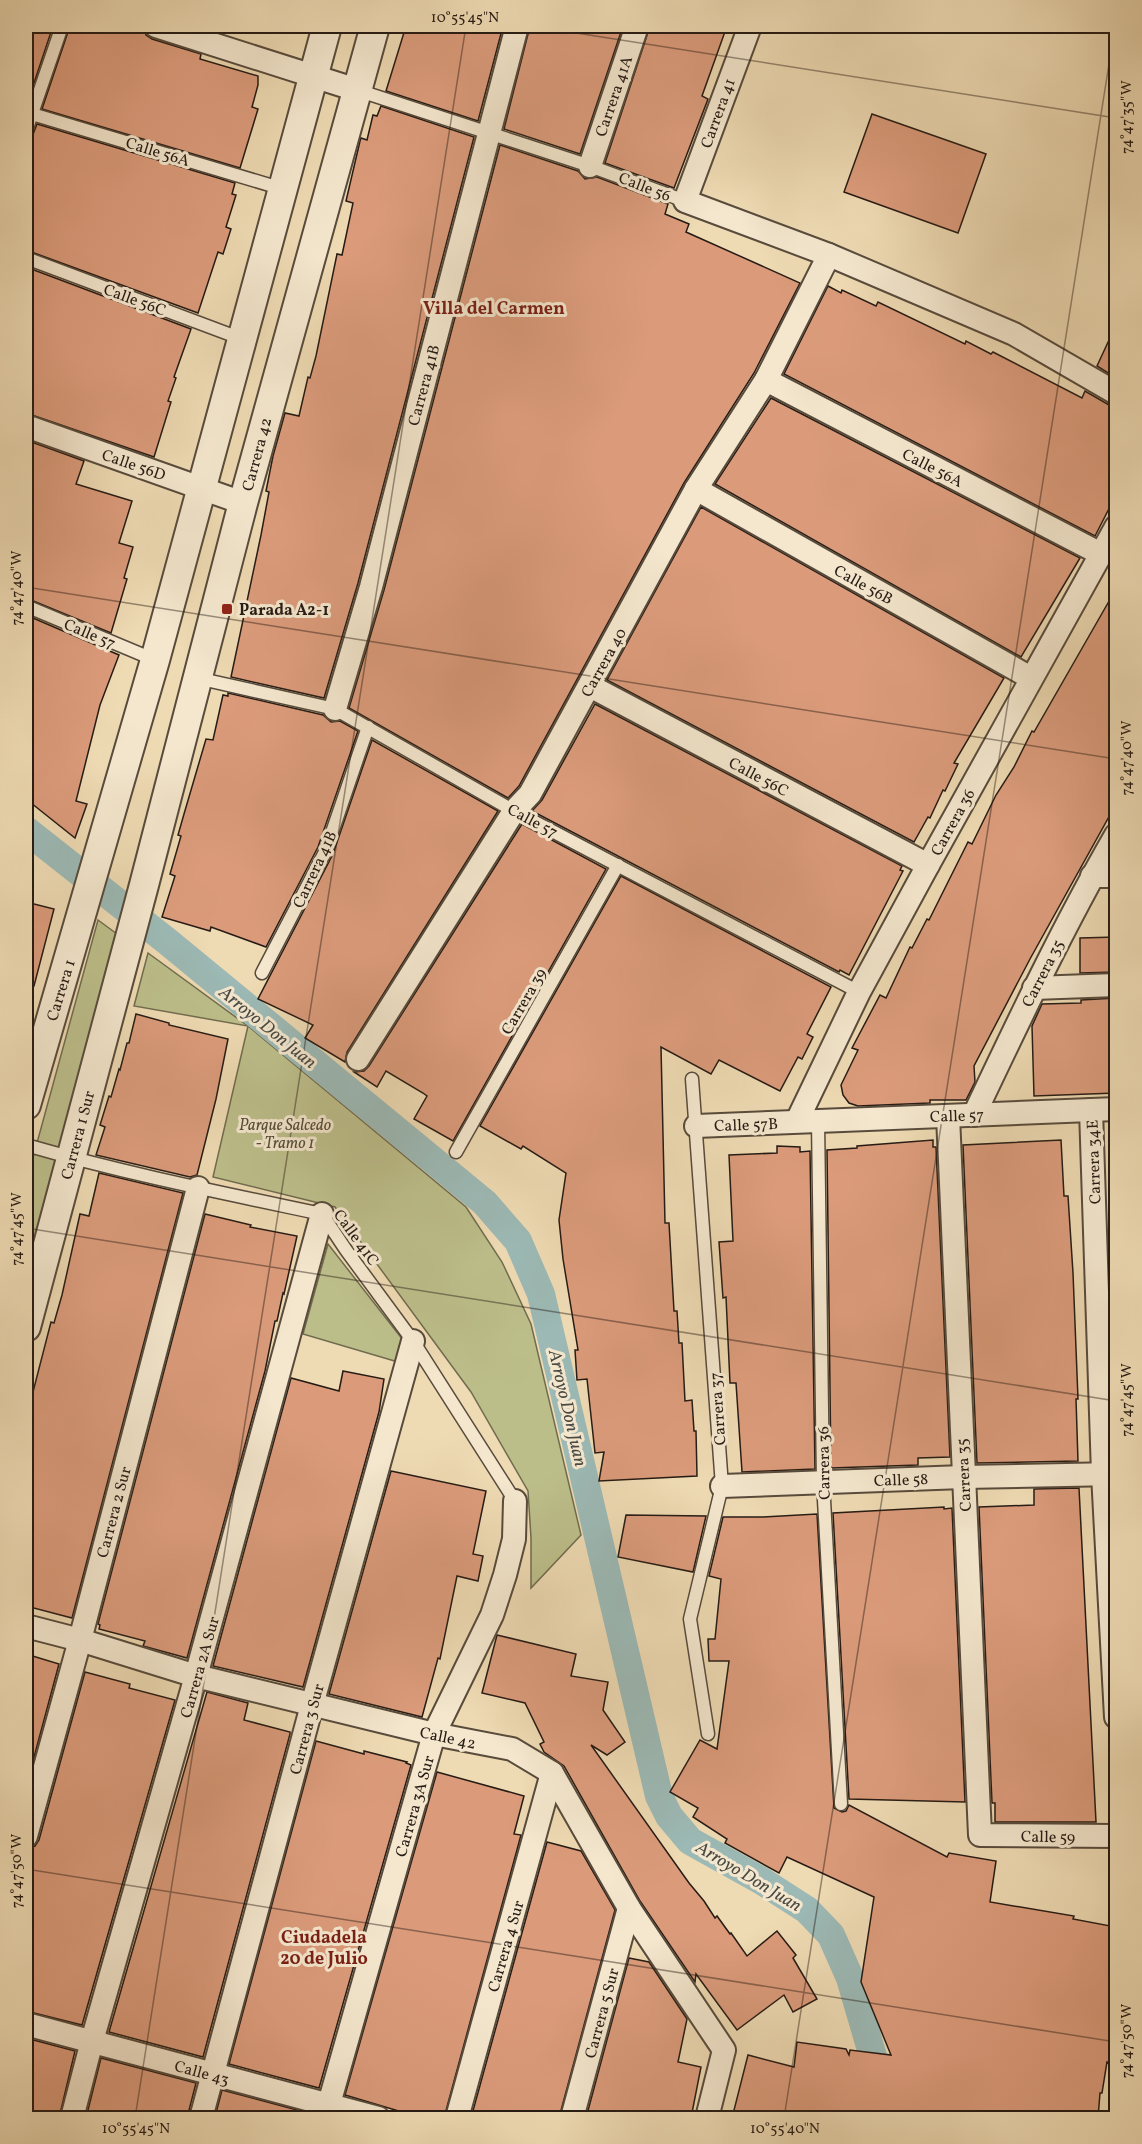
<svg xmlns="http://www.w3.org/2000/svg" width="1142" height="2144" font-family="Vollkorn,serif">
	<style>
		.green { fill: #bcbe8a; stroke: #716c4f; stroke-width: 1.5 }
		.lines { fill: none; stroke-linecap: round; stroke-linejoin: round }
		.canal { stroke: #9cb9b5; stroke-width: 28 }
		.building { fill: #db9b7b; stroke: #261b14; stroke-width: 1.5 }
		.service-casing { stroke: #584b3c; stroke-width: 15 }
		.minor-casing { stroke: #584b3c; stroke-width: 26 }
		.tertiary-casing { stroke: #584b3c; stroke-width: 32 }
		.service { stroke: #f4e7ce; stroke-width: 12 }
		.minor { stroke: #f4e7ce; stroke-width: 22 }
		.tertiary { stroke: #f4e7ce; stroke-width: 28 }
		.ticks { fill: none; stroke: #261b14; stroke-width: 1.5; stroke-opacity: 0.45 }
		.poi-dot { fill: #8f2418; stroke: #f4e7ce; stroke-width: 2 }
		.labels { text-anchor: middle; stroke-width: 6; stroke-linejoin: round; paint-order: stroke }
		.street-label { font-size: 16px; fill: #261b14; stroke: #f4e7ce }
		.poi-label { font-size: 16px; font-weight: bold; fill: #261b14; stroke: #f4e7ce; text-anchor: start }
		.park-label { font-size: 16px; font-style: italic; fill: #534c37; stroke: #f4e7ce }
		.neighbourhood-label { font-size: 18px; font-weight: bold; fill: #7a1f14; stroke: #f4e7ce }
		.water-label { font-size: 18px; font-style: italic; fill: #494a44; stroke: #f4e7ce }
		.neatline { fill: none; stroke: #261b14; stroke-width: 2 }
		.ticks-label { font-size: 15px; text-anchor: middle; fill: #261b14 }
	</style>
	<rect width="100%" height="100%" fill="#eedab3"/>
	<filter id="stains"><feTurbulence type="fractalNoise" baseFrequency=".00333" numOctaves="4"/><feColorMatrix values="0 0 0 0 .2 0 0 0 0 .09 0 0 0 0 .02 0 0 0 .5 -.17"/></filter>
	<radialGradient id="worn" r=".72"><stop offset=".6" stop-color="#630" stop-opacity="0"/><stop offset="1" stop-color="#630" stop-opacity=".3"/></radialGradient>
	<g class="green">
		<polygon points="98,920 117,934 26,1274 26,1183"/>
		<polygon points="148,953 248,1026 466,1207 502,1262 531,1324 581,1535 531,1588 531,1538 528,1491 471,1392 335,1207 213,1177 248,1026 134,1006"/>
		<polygon points="328,1244 403,1340 398,1362 303,1334"/>
	</g>
	<g class="lines">
		<polyline class="canal" points="26,830 168,942 485,1203 518,1241 541,1294 659,1796 669,1816 690,1841 762,1881 807,1910 831,1935 850,1978 891,2118"/>
	</g>
	<g class="building">
		<polygon points="26,26 53,26 26,107"/>
		<polygon points="70,26 143,26 146,35 152,39 201,54 200,59 258,76 258,85 252,107 258,109 240,168 42,109"/>
		<polygon points="406,26 503,26 478,121 386,91"/>
		<polygon points="530,26 623,26 580,154 504,129"/>
		<polygon points="650,26 727,26 702,96 708,99 674,188 605,163"/>
		<polygon points="381,106 474,137 358,583 324,698 231,677 261,535 269,492 266,491 273,456 285,413 299,416 308,377 310,378 316,356 337,254 342,255 353,203 346,201 360,141 361,138 367,140 373,115 377,116"/>
		<polygon points="872,114 986,154 958,233 844,192"/>
		<polygon points="37,124 235,183 232,194 236,195 226,227 231,229 223,254 218,252 198,313 26,250 26,139 32,137"/>
		<polygon points="500,145 578,171 585,179 597,177 668,204 665,214 689,224 686,232 800,283 754,373 684,483 519,786 508,798 349,708 384,590"/>
		<polygon points="26,267 191,329 174,377 176,378 168,401 171,402 154,457 26,413"/>
		<polygon points="828,286 841,293 842,290 876,306 878,302 965,344 966,341 991,354 993,352 1082,398 1085,391 1109,405 1116,406 1116,495 1095,536 784,374"/>
		<polygon points="1116,325 1116,378 1097,366"/>
		<polygon points="771,398 1080,558 1021,657 715,484"/>
		<polygon points="26,440 84,461 76,484 132,501 119,543 133,547 124,578 127,579 111,633 26,598"/>
		<polygon points="701,507 1004,678 954,763 958,764 945,791 943,790 930,818 928,817 914,842 607,680"/>
		<polygon points="1116,589 1116,804 1030,959 974,1066 975,1082 966,1100 930,1100 930,1103 858,1106 849,1103 843,1095 841,1085 858,1050 852,1048 880,995 886,998 910,947 912,948 927,919 929,920 968,842 972,844 996,795 1014,767 1032,731 1034,732"/>
		<polygon points="26,615 119,655 100,705 76,801 87,804 75,838 26,799 26,710 30,686 26,683"/>
		<polygon points="228,693 323,715 331,722 340,721 358,731 318,847 266,947 211,927 210,931 162,917 175,876 170,874 181,836 178,835 184,814 206,739 213,740 223,695 228,696"/>
		<polygon points="595,704 902,866 900,870 903,871 849,975 840,970 839,972 532,811 542,800"/>
		<polygon points="372,740 498,811 347,1052 345,1062 305,1038 313,1025 258,999 333,854"/>
		<polygon points="522,824 606,869 453,1141 414,1119 427,1096 423,1093 386,1071 377,1087 354,1072 364,1071 369,1066"/>
		<polygon points="621,876 831,987 807,1034 813,1037 802,1059 798,1057 780,1091 719,1060 711,1074 661,1047 665,1223 669,1223 674,1311 677,1311 679,1343 682,1343 685,1401 692,1400 694,1431 696,1431 697,1476 599,1481 604,1452 595,1453 587,1379 577,1380 575,1350 578,1350 563,1259 559,1220 566,1173 523,1146 521,1149 480,1126"/>
		<polygon points="26,902 54,909 34,986 26,985"/>
		<polygon points="1116,937 1116,972 1080,973 1080,938"/>
		<polygon points="1116,998 1116,1093 1034,1096 1032,1026 1042,1004 1081,1003 1081,1000"/>
		<polygon points="136,1014 169,1023 169,1025 228,1039 216,1099 197,1175 190,1177 96,1155 105,1127 100,1125 109,1096 111,1097 119,1069 120,1070 127,1043 129,1043"/>
		<polygon points="933,1140 933,1147 936,1147 950,1457 918,1458 918,1465 831,1468 827,1150 857,1148 857,1146"/>
		<polygon points="1061,1140 1064,1196 1068,1196 1073,1273 1078,1399 1076,1399 1078,1461 977,1463 963,1145"/>
		<polygon points="777,1146 800,1147 800,1152 810,1151 815,1469 742,1472 736,1383 730,1383 726,1297 723,1298 719,1242 733,1241 729,1155 777,1153"/>
		<polygon points="99,1173 183,1193 72,1618 26,1606 26,1419 51,1322 54,1323 62,1295 80,1214 89,1216"/>
		<polygon points="205,1214 251,1225 250,1227 297,1236 284,1294 283,1293 277,1321 275,1321 265,1371 187,1658 143,1646 145,1641 99,1629 100,1625 98,1624"/>
		<polygon points="343,1371 384,1379 379,1412 303,1687 213,1666 291,1378 339,1391"/>
		<polygon points="391,1471 486,1491 473,1554 483,1556 478,1581 457,1576 440,1659 438,1658 422,1717 329,1694"/>
		<polygon points="1079,1488 1096,1822 995,1822 995,1803 992,1803 979,1507 1034,1505 1034,1489"/>
		<polygon points="944,1507 944,1509 952,1508 965,1802 849,1799 833,1513"/>
		<polygon points="817,1514 834,1808 842,1812 846,1811 849,1805 947,1857 949,1853 996,1861 990,1902 1074,1916 1073,1919 1116,1927 1116,2018 1109,2063 1107,2062 1102,2093 1100,2093 1098,2118 732,2118 748,2055 794,2067 797,2042 846,2049 849,2055 850,2050 891,2055 861,1982 874,1897 787,1857 779,1873 725,1843 727,1839 693,1817 698,1808 670,1792 700,1740 717,1749 729,1661 709,1661 708,1639 715,1639 721,1579 709,1576 723,1517 763,1517"/>
		<polygon points="626,1515 706,1516 693,1572 618,1557"/>
		<polygon points="497,1635 576,1654 571,1676 608,1682 603,1710 625,1742 607,1755 591,1745 689,1883 704,1901 715,1918 717,1916 730,1934 731,1933 747,1956 777,1931 796,1955 793,1958 817,1999 793,2012 784,1995 737,2030 696,1974 695,1982 640,1901 564,1766 544,1752 540,1744 544,1742 525,1703 482,1693"/>
		<polygon points="26,1654 59,1664 26,1787"/>
		<polygon points="85,1672 130,1684 129,1688 175,1700 82,2025 26,2011 26,1849 35,1846 39,1840"/>
		<polygon points="207,1692 248,1703 244,1720 290,1732 290,1734 203,2057 109,2032"/>
		<polygon points="316,1741 364,1754 364,1751 407,1762 406,1763 411,1765 319,2088 229,2064"/>
		<polygon points="437,1772 524,1796 514,1834 521,1835 444,2118 422,2118 345,2095"/>
		<polygon points="547,1842 581,1851 615,1910 559,2118 471,2118"/>
		<polygon points="629,1958 649,1962 687,2019 678,2062 701,2067 691,2118 586,2118"/>
		<polygon points="26,2038 75,2051 59,2118 26,2118"/>
		<polygon points="101,2058 196,2083 187,2118 86,2118"/>
		<polygon points="222,2090 312,2114 312,2118 215,2117"/>
	</g>
	<g class="lines">
		<defs>
			<g id="service">
				<polyline points="357,90 590,166 685,201"/>
				<polyline points="32,114 283,189"/>
				<polyline points="26,131 62,26"/>
				<polyline points="26,258 242,339"/>
				<polyline points="26,606 155,660"/>
				<polyline points="197,678 335,709 514,811 859,992"/>
				<polyline points="262,973 326,850 368,727"/>
				<polyline points="692,1079 722,1486 690,1619 708,1734"/>
				<polyline points="818,1121 823,1482 841,1804"/>
				<path d="M26 1145C123 1173 223 1193 322 1214L346 1250 413 1341 515 1501"/>
				<polyline points="456,1152 618,865"/>
			</g>
			<g id="minor">
				<polyline points="156,26 357,90"/>
				<polyline points="750,26 685,201 829,255 1014,334 1116,393"/>
				<polyline points="590,166 637,26"/>
				<polyline points="766,380 1101,554"/>
				<polyline points="26,426 243,503"/>
				<polyline points="696,489 1031,678"/>
				<polyline points="590,686 928,865"/>
				<polyline points="335,709 371,587 517,26"/>
				<polyline points="1092,876 1116,876"/>
				<polyline points="1034,988 1116,985"/>
				<polyline points="358,1059 514,811 530,794 696,489 766,380 829,255"/>
				<polyline points="1091,1110 1103,1474 1116,1717"/>
				<path d="M974 1115C1019 1020 1064 925 1116 835"/>
				<polyline points="948,1116 980,1835 1116,1836"/>
				<polyline points="797,1121 859,992 928,865 1116,527"/>
				<polyline points="696,1126 1116,1109"/>
				<polyline points="722,1486 963,1477 1116,1474"/>
				<polyline points="26,1626 80,1640 196,1676 434,1734 512,1749 552,1773 629,1908 724,2050 707,2118"/>
				<polyline points="26,1836 80,1640 198,1188"/>
				<polyline points="26,2024 378,2118"/>
				<polyline points="72,2118 92,2041 196,1676 322,1214"/>
				<polyline points="201,2118 312,1705 413,1341"/>
				<polyline points="325,2118 434,1734 492,1615 505,1575 514,1539 515,1501"/>
				<polyline points="457,2118 552,1773"/>
				<polyline points="572,2118 629,1908"/>
			</g>
			<g id="tertiary">
				<polyline points="26,1105 155,660 327,26"/>
				<polyline points="26,1327 144,885 243,503 375,26"/>
			</g>
		</defs>
		<use href="#service" class="service-casing"/>
		<use href="#minor" class="minor-casing"/>
		<use href="#tertiary" class="tertiary-casing"/>
		<use href="#service" class="service"/>
		<use href="#minor" class="minor"/>
		<use href="#tertiary" class="tertiary"/>
	</g>
	<path class="ticks" d="M532 26 1116 118M26 587 1116 759M26 1228 1116 1401M26 1869 1116 2042M135 2118 466 26M784 2118 1115 26"/>
	<rect class="poi-dot" x="221" y="603" width="12" height="12" rx="3"/>
	<g class="labels">
		<g class="street-label">
			<text transform="translate(613 96) rotate(-71)" y="6">Carrera 41A</text>
			<text transform="translate(717 113) rotate(-70)" y="6">Carrera 41</text>
			<text transform="translate(158 151) rotate(17)" y="6">Calle 56A</text>
			<text transform="translate(645 186) rotate(21)" y="6">Calle 56</text>
			<text transform="translate(135 299) rotate(20)" y="6">Calle 56C</text>
			<text transform="translate(423 385) rotate(-75)" y="6">Carrera 41B</text>
			<text transform="translate(256 454) rotate(-75)" y="6">Carrera 42</text>
			<text transform="translate(134 464) rotate(19)" y="6">Calle 56D</text>
			<text transform="translate(933 467) rotate(27)" y="6">Calle 56A</text>
			<text transform="translate(864 584) rotate(29)" y="6">Calle 56B</text>
			<text transform="translate(90 633) rotate(23)" y="6">Calle 57</text>
			<text transform="translate(603 662) rotate(-61)" y="6">Carrera 40</text>
			<text transform="translate(759 776) rotate(28)" y="6">Calle 56C</text>
			<text transform="translate(533 820) rotate(28)" y="6">Calle 57</text>
			<text transform="translate(952 822) rotate(-61)" y="6">Carrera 36</text>
			<text transform="translate(314 869) rotate(-65)" y="6">Carrera 41B</text>
			<text transform="translate(1042 973) rotate(-63)" y="6">Carrera 35</text>
			<text transform="translate(60 990) rotate(-73)" y="6">Carrera 1</text>
			<text transform="translate(523 1001) rotate(-60)" y="6">Carrera 39</text>
			<text transform="translate(957 1115) rotate(-2)" y="6">Calle 57</text>
			<text transform="translate(746 1124) rotate(-2)" y="6">Calle 57B</text>
			<text transform="translate(77 1135) rotate(-75)" y="6">Carrera 1 Sur</text>
			<text transform="translate(1093 1162) rotate(-92)" y="6">Carrera 34E</text>
			<text transform="translate(357 1237) rotate(54)" y="6">Calle 41C</text>
			<text transform="translate(717 1409) rotate(-94)" y="6">Carrera 37</text>
			<text transform="translate(823 1463) rotate(-91)" y="6">Carrera 36</text>
			<text transform="translate(963 1475) rotate(-93)" y="6">Carrera 35</text>
			<text transform="translate(901 1479) rotate(-2)" y="6">Calle 58</text>
			<text transform="translate(113 1512) rotate(-75)" y="6">Carrera 2 Sur</text>
			<text transform="translate(199 1667) rotate(-74)" y="6">Carrera 2A Sur</text>
			<text transform="translate(306 1729) rotate(-75)" y="6">Carrera 3 Sur</text>
			<text transform="translate(448 1737) rotate(12)" y="6">Calle 42</text>
			<text transform="translate(414 1806) rotate(-74)" y="6">Carrera 3A Sur</text>
			<text transform="translate(1048 1836) rotate(1)" y="6">Calle 59</text>
			<text transform="translate(505 1946) rotate(-74)" y="6">Carrera 4 Sur</text>
			<text transform="translate(601 2013) rotate(-75)" y="6">Carrera 5 Sur</text>
			<text transform="translate(202 2072) rotate(15)" y="6">Calle 43</text>
		</g>
		<g class="poi-label">
			<text x="239" y="615">Parada A2-1</text>
		</g>
		<g class="park-label">
			<text x="285" y="1130">Parque Salcedo<tspan x="285" dy="18">- Tramo 1</tspan></text>
		</g>
		<g class="neighbourhood-label">
			<text x="494" y="314">Villa del Carmen</text>
			<text x="324" y="1943">Ciudadela<tspan x="324" dy="21">20 de Julio</tspan></text>
		</g>
		<g class="water-label">
			<text transform="translate(268 1027) rotate(39)" y="6">Arroyo Don Juan</text>
			<text transform="translate(568 1408) rotate(77)" y="6">Arroyo Don Juan</text>
			<text transform="translate(749 1876) rotate(31)" y="6">Arroyo Don Juan</text>
		</g>
	</g>
	<rect width="1142" height="2144" fill="none" stroke="#eedab3" stroke-width="66"/>
	<rect x="33" y="33" width="1076" height="2078" class="neatline"/>
	<g class="ticks-label">
		<text x="465" y="22">10°55'45"N</text>
		<text transform="translate(1126 117) rotate(-90)" y="5">74°47'35"W</text>
		<text transform="translate(16 588) rotate(-90)" y="5">74°47'40"W</text>
		<text transform="translate(1126 758) rotate(-90)" y="5">74°47'40"W</text>
		<text transform="translate(16 1229) rotate(-90)" y="5">74°47'45"W</text>
		<text transform="translate(1126 1400) rotate(-90)" y="5">74°47'45"W</text>
		<text transform="translate(16 1871) rotate(-90)" y="5">74°47'50"W</text>
		<text transform="translate(1126 2041) rotate(-90)" y="5">74°47'50"W</text>
		<text x="136" y="2133">10°55'45"N</text>
		<text x="785" y="2133">10°55'40"N</text>
	</g>
	<rect width="100%" height="100%" filter="url(#stains)"/>
	<rect width="100%" height="100%" fill="url(#worn)"/>
</svg>
